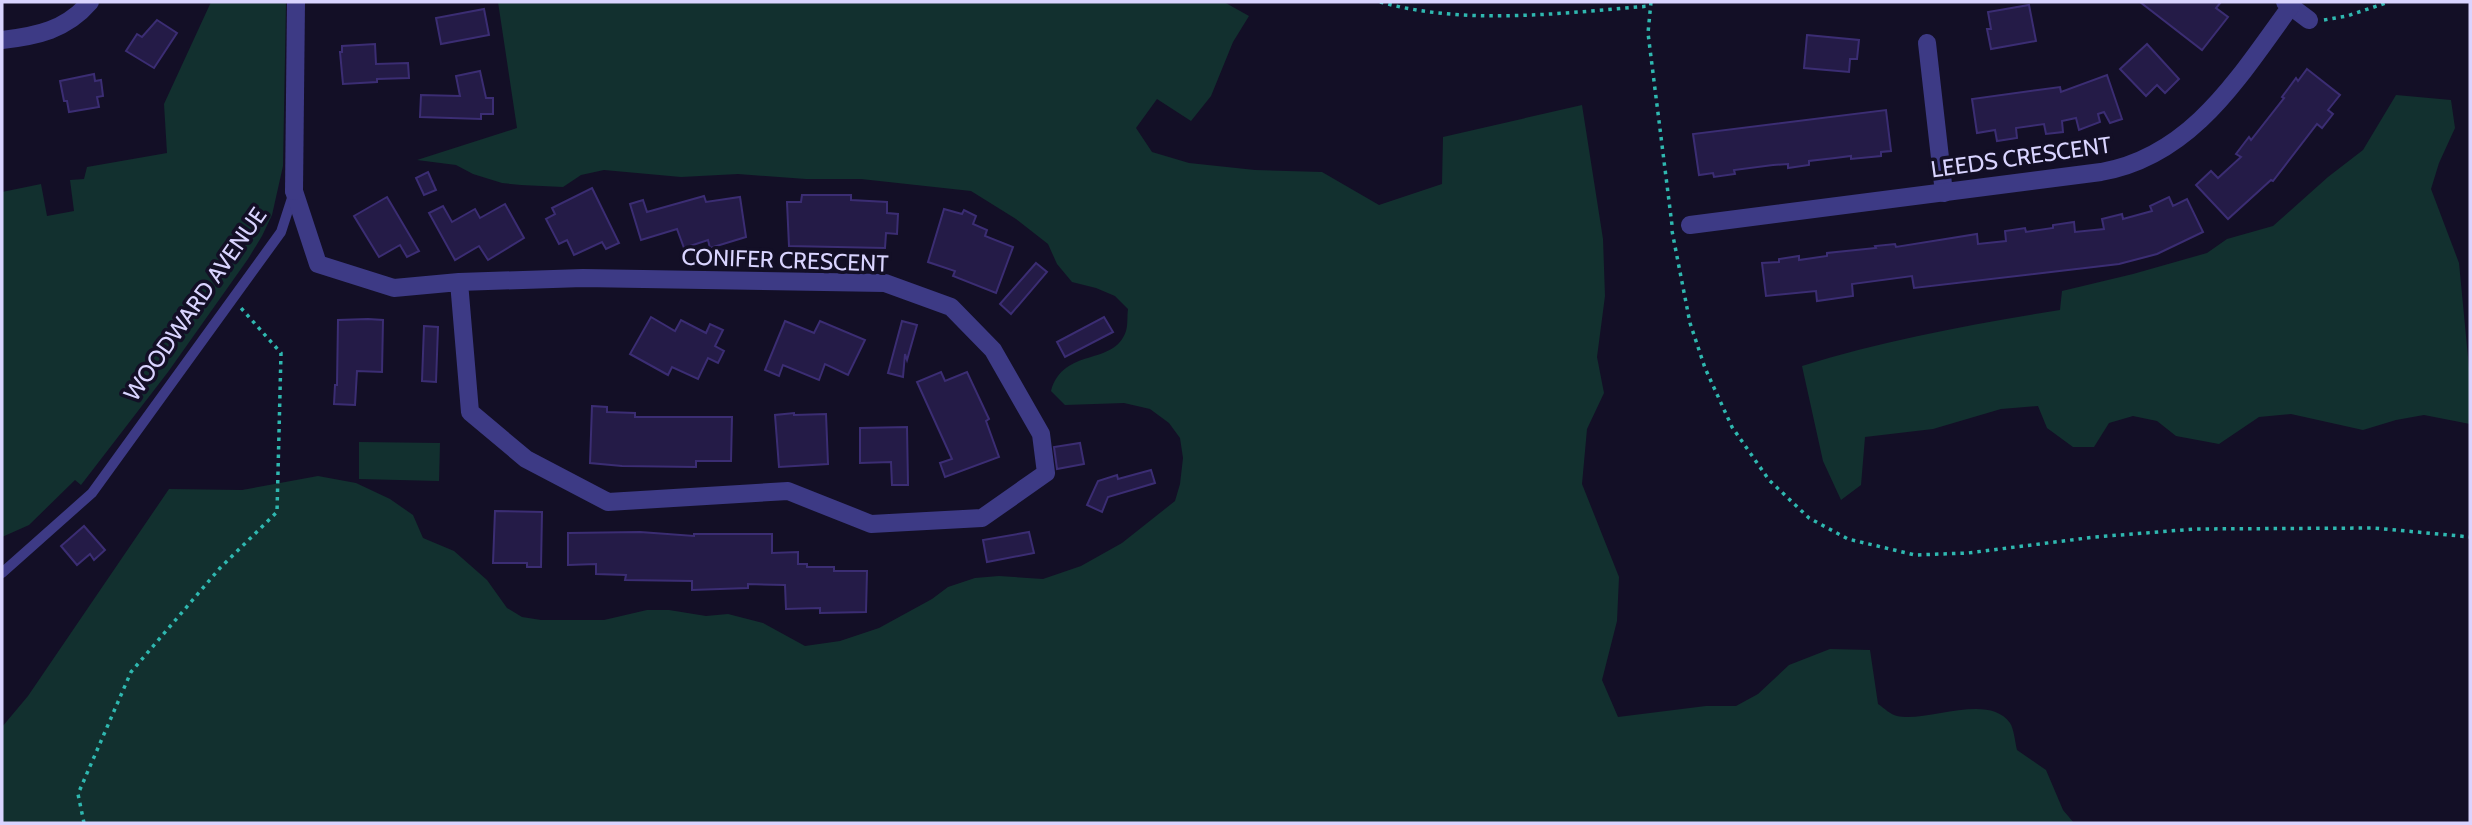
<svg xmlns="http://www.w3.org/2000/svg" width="2472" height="825" font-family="Cabin,sans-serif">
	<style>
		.green { fill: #12302f }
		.building { fill: #241b47; stroke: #3b2d73; stroke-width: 2 }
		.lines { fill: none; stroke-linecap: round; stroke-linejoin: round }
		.path { stroke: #2fb8b0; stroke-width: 3.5; stroke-dasharray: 3.5 5; stroke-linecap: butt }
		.service { stroke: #3d3a85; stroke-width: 10 }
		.minor { stroke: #3d3a85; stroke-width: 18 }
		.tertiary { stroke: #3d3a85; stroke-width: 18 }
		.labels { text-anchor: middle; stroke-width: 7; stroke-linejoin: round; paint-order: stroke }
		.street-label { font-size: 23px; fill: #d9d4ff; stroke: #130f26 }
	</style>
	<rect width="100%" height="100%" fill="#130f26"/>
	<g class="green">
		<polygon points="211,2 286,2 283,166 272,215 262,236 248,259 168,372 81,485 75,480 29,525 2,537 2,192 41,184 47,216 74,211 70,180 84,179 87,167 167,153 164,104"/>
		<path d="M498 2H1224L1249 16 1233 42 1211 96 1191 121 1157 99 1136 128 1152 152 1189 163 1255 170 1322 172 1379 205 1442 184 1443 137 1582 105 1603 239 1605 296 1597 357 1604 393 1587 429 1582 484 1619 577 1617 621 1602 680 1618 717 1706 706H1736L1758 694 1789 665 1830 649 1870 650 1878 704C1884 708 1891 715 1897 716 1927 723 1988 692 2010 723 2014 729 2015 742 2017 750L2046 770 2063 810 2074 823H2V727L28 696 169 489 242 490 318 476 356 483 390 499 413 515 423 538 454 551 487 580 507 608 522 617 541 620H604L647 610H669L706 616 728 614 763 623 805 646 840 641 879 628 932 599 948 587 975 578 999 576 1043 579 1081 566 1122 543 1175 501 1180 484 1183 458 1180 438 1169 423 1150 409 1124 403 1065 405 1051 391C1064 346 1114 367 1126 331 1128 325 1127 316 1128 309L1115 296 1096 288 1072 282 1057 264 1048 244 1016 219 971 191 861 179H806L738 174 681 177 604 170 581 175 563 187 521 185 502 183 473 174 456 165 417 160 517 128Z"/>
		<path d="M2396 95 2451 100 2455 128 2439 163 2431 189 2459 263 2470 378V424L2424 415 2396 420 2363 430 2291 414 2259 417 2219 444 2176 436 2157 421 2133 416 2109 423 2094 447H2073L2047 428 2038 406 2001 409 1933 429 1865 437 1861 485 1841 500 1823 461 1802 366C1886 340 1973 324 2060 310L2062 291 2133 274 2207 253 2227 239 2273 226 2328 177 2363 150Z"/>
		<polygon points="359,442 440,443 439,481 359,479"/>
	</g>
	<g class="building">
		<polygon points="2140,2 2221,2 2216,8 2228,17 2202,50"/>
		<polygon points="2029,5 2036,41 1991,49 1987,29 1991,29 1988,12"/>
		<polygon points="484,9 489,35 441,44 436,18"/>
		<polygon points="157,20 177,33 154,68 126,51 137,34 142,37"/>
		<polygon points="1807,35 1859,40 1857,59 1850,59 1849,72 1804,68"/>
		<polygon points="375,44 376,64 408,63 409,78 377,79 377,82 343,84 340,52 342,52 342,46"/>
		<polygon points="2147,44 2179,79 2165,93 2157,85 2146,96 2120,69"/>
		<polygon points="2307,69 2340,95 2328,110 2333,114 2322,128 2317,124 2273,181 2271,180 2228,219 2196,185 2211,171 2218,178 2241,157 2236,154 2242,146 2249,137 2251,140 2284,98 2282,97 2296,78 2298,81"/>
		<polygon points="480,71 486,98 493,98 493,114 481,114 481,119 420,117 421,95 460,96 456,76"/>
		<polygon points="94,74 95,81 101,80 103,96 97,97 99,107 69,112 67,101 64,101 60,81"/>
		<polygon points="2107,75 2122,119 2110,123 2104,112 2098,114 2100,122 2079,130 2076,118 2062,121 2063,132 2046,134 2044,124 2016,128 2017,138 1997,141 1995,130 1977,133 1972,99 2060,87 2061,92"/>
		<polygon points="1886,110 1891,151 1881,152 1881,156 1851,159 1851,156 1835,158 1809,161 1809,165 1788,168 1788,164 1773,165 1734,170 1735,174 1714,177 1713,173 1699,175 1693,134"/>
		<polygon points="428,172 436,190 424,195 416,178"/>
		<polygon points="592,188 619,243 606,249 602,242 574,255 567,240 559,244 546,219 555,214 552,208"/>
		<polygon points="802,195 851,195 851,200 887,202 887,213 898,214 897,234 886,233 885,248 789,246 787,202 801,202"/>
		<polygon points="704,196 706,202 740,197 746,237 710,248 708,240 684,248 677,229 641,240 630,204 643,200 647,212"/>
		<polygon points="387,197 419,251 407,257 400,245 379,257 354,216"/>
		<polygon points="2169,197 2173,206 2187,199 2203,232 2157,254 2119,264 1914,288 1912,276 1852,284 1853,296 1817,301 1816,291 1766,296 1762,263 1779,262 1779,259 1799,256 1799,260 1827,256 1827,253 1876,248 1875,246 1895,244 1896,247 1977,234 1978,244 2006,241 2005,231 2025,228 2026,232 2053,228 2053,225 2074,222 2075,232 2104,229 2102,219 2122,214 2123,219 2152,211 2150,206"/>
		<polygon points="505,204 524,238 488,260 479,246 455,260 429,213 443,206 452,222 475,209 480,218"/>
		<polygon points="944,209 962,214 964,210 976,216 973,224 987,230 985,236 1013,247 996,293 953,276 955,271 928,262"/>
		<polygon points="1036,263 1047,272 1011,314 1000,304"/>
		<polygon points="651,317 675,331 681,320 706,333 710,324 723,330 715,346 724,351 718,363 708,358 698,379 672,367 668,375 630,354"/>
		<polygon points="1104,317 1113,332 1065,357 1057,342"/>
		<polygon points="368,319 383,320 382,372 357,371 355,405 334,404 335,385 337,385 338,320"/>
		<polygon points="785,321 814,333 820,321 865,340 848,375 825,364 819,380 783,365 779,376 765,370"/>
		<polygon points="902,321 917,325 907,360 905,354 903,377 888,373"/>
		<polygon points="424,326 438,327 436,382 422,381"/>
		<polygon points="941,372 945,381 967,372 989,419 986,421 999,457 945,477 940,463 952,459 917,382"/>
		<polygon points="592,406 607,407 607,412 635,413 635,417 732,417 731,461 696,461 696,467 622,466 590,463"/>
		<polygon points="794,413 794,415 826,414 828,464 779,467 775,415"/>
		<polygon points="907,427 908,485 892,485 891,462 860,463 860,428"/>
		<polygon points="1080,443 1084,464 1057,469 1054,447"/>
		<polygon points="1151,470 1155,483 1108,497 1102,512 1087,505 1098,481 1117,475 1118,479"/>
		<polygon points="495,511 542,512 541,567 527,567 527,563 493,563"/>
		<polygon points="84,526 105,550 94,560 90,554 77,565 61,546"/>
		<polygon points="640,532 694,536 694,534 772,534 772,553 798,552 798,564 807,564 807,567 834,567 834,571 867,571 866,612 820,613 820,608 786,609 785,585 748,584 748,588 692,590 692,581 625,580 626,575 596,574 596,564 568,565 568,533"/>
		<polygon points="1029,532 1034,553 987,562 983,540"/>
	</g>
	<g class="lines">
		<g class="path">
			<path d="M1380 2C1467 26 1561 13 1650 6"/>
			<polyline points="1651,2 1648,33 1672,225"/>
			<polyline points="2324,20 2347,16 2389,2"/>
			<polyline points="1672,231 1690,323 1705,368 1732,427 1769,480 1809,518 1848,539 1915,555 1968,553 2095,537 2195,529 2374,528 2470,537"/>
			<polyline points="84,823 78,794 131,672 220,568 277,512 281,353 241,308"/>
		</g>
		<polyline class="service" points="2,573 92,493 281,232 293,195"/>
		<g class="minor">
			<polyline points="2285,2 2309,20"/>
			<path d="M2 40C37 36 66 30 90 2"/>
			<polyline points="1927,43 1944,193"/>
			<polyline points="294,191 318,264 394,288 459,282 583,278 885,283 951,307 993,350 1041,434 1046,473 982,518 871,524 788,491 608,502 526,459 470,412 459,282"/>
			<path d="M1690 225 2101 172C2193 156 2240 75 2291 6"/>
		</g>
		<polyline class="tertiary" points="294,191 296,2"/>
	</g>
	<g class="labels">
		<g class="street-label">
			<text transform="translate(2021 157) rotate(-8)" y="8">LEEDS CRESCENT</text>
			<text transform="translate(785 260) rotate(2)" y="8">CONIFER CRESCENT</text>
			<text transform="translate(195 304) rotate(-55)" y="8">WOODWARD AVENUE</text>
		</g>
	</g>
	<rect width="2472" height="825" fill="none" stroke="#d9d4ff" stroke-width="7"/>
</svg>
